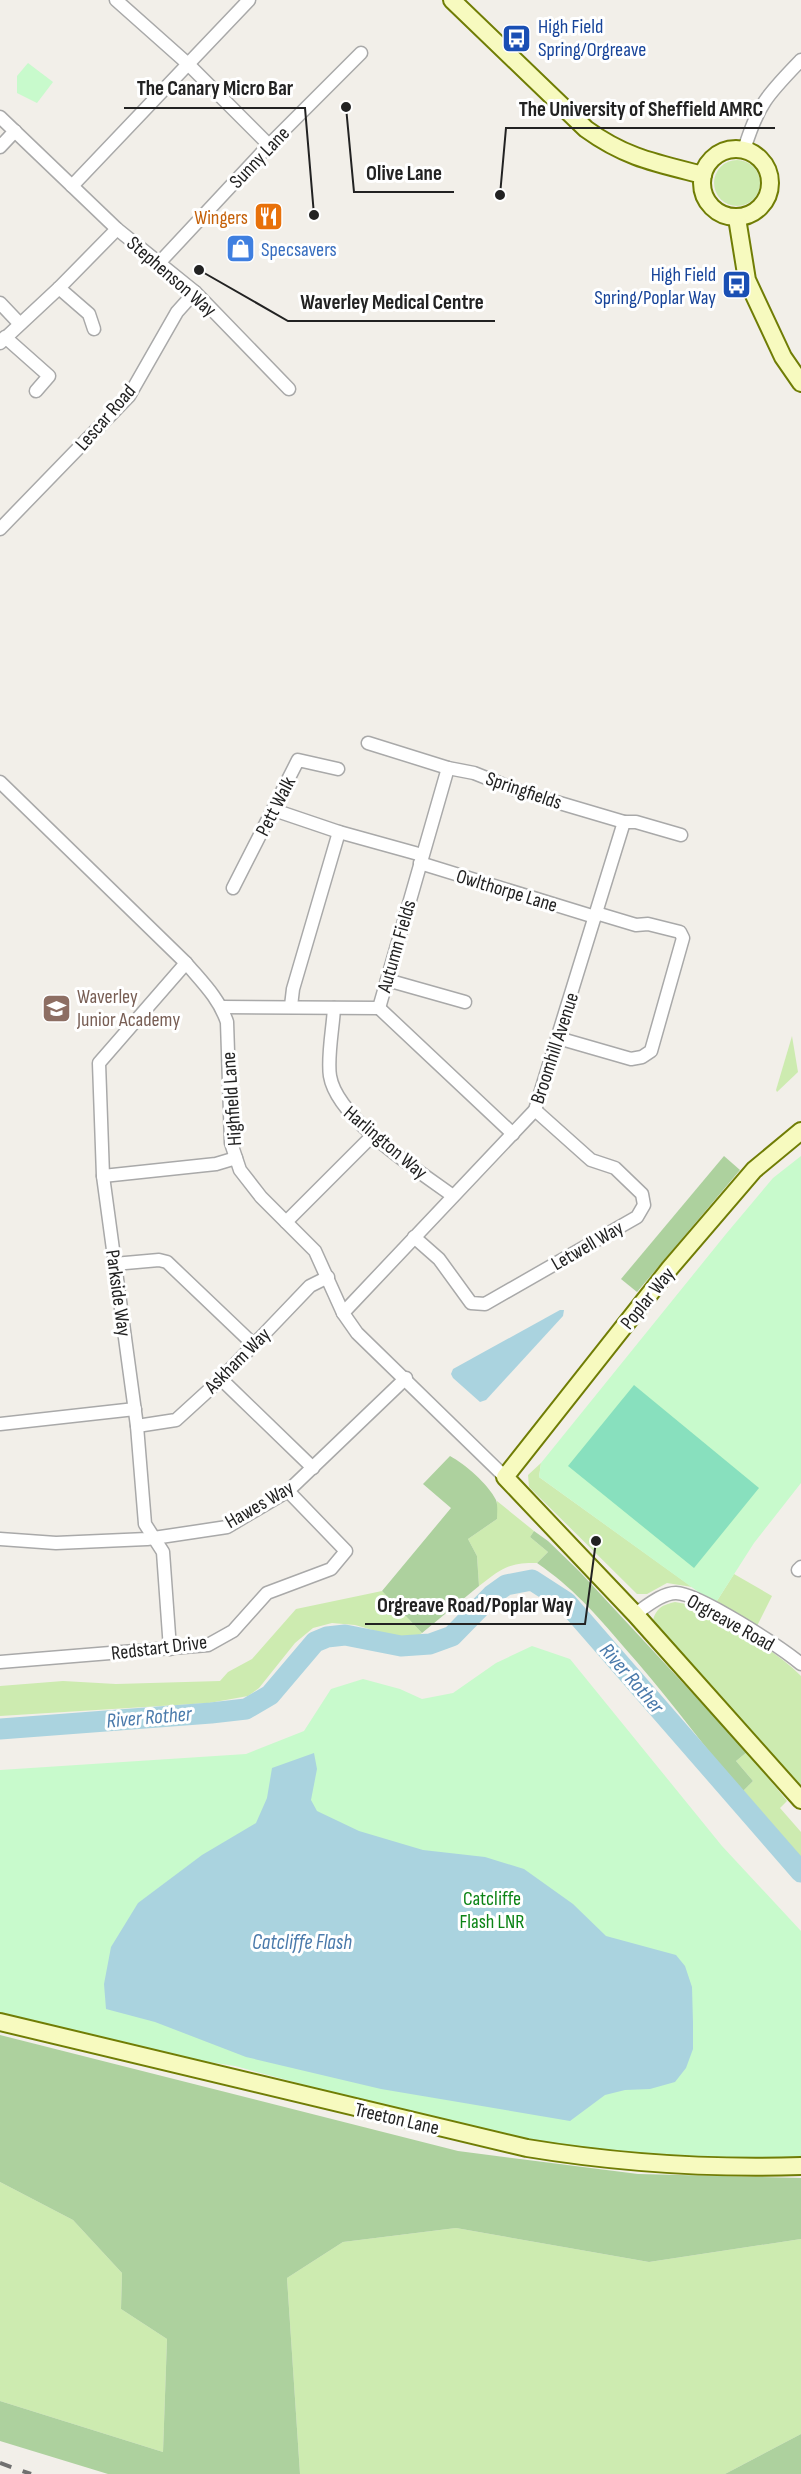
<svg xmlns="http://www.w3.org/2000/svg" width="801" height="2474" font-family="'Sofia Sans Condensed',sans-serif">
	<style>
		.grass { fill: #cdebb0 }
		.forest { fill: #add19e }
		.park { fill: #c8facc }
		.pitch { fill: #88e0be }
		.water { fill: #aad3df }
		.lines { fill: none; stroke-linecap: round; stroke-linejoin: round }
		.river { stroke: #aad3df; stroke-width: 21 }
		.minor-casing { stroke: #a9a9a9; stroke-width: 15 }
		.secondary-casing { stroke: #707d05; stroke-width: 20 }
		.minor { stroke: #fff; stroke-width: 12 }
		.secondary { stroke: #f7fabf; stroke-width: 16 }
		.rail { stroke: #707070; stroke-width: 4; stroke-dasharray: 12 12; stroke-linecap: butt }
		.labels { text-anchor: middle; stroke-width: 6; stroke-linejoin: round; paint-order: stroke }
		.transit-label { font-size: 20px; fill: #164399; stroke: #fff; text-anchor: start }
		.street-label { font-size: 20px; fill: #222; stroke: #fff }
		.food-label { font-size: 20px; fill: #c56008; stroke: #fff; text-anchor: end }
		.shop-label { font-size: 20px; fill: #366cbe; stroke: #fff; text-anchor: start }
		.education-label { font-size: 20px; fill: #785e54; stroke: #fff; text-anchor: start }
		.park-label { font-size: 20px; fill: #0c8416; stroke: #fff }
		.water-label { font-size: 21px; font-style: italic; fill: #4a7aab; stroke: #fff }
		.leader { fill: none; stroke: #222; stroke-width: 2 }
		.callout-dot { fill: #222; stroke: #fff; stroke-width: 2 }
		.callout-label { font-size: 21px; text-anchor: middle; font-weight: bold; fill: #222; stroke: #fff; stroke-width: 6; stroke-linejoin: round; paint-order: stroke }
	</style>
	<rect width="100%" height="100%" fill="#f2efe9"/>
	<g class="grass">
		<circle cx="737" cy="183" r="23"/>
		<polygon points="792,1036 798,1072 777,1092 776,1090"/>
		<polygon points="541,1463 539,1477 692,1587 667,1583 647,1594 637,1594 529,1487 528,1475"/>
		<path d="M497 1501 534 1531 530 1537 548 1552 537 1563C509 1562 501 1569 479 1586L477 1556 468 1539 497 1519Z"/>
		<polygon points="734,1574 772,1596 757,1626 715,1604"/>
		<polygon points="382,1591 422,1633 411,1641 355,1625 332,1623 313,1628 295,1643 259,1688 248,1696 209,1703 0,1716 0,1686 63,1681 116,1684 220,1681 228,1672 252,1659 296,1609"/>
		<path d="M675 1602 686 1604C725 1625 770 1644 801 1676V1788L657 1627 653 1620C657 1607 663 1605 675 1602Z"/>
		<polygon points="747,1752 787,1801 780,1808 801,1832 801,1857 741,1793 753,1781 736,1761"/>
		<polygon points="0,2182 73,2220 122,2273 121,2309 167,2339 163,2452 0,2401"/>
		<polygon points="456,2228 649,2262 801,2239 801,2434 725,2474 300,2474 287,2278 343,2242"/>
	</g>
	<g class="forest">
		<polygon points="724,1156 740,1170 637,1292 621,1279"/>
		<path d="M450 1456C465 1464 488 1484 496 1500 498 1505 497 1513 497 1519L468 1539 477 1556 479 1586 422 1633 382 1591 451 1508 423 1484Z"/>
		<path d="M534 1531 548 1541 579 1571 747 1752 736 1761 753 1781 741 1793C703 1744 665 1693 623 1646 596 1614 572 1587 537 1563L548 1552 530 1537Z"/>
		<polygon points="0,2035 458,2151 638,2174 801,2178 801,2239 649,2262 456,2228 343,2242 287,2278 300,2474 108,2474 0,2441 0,2401 163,2452 167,2339 121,2309 122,2273 73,2220 0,2182"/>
		<polygon points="801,2434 801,2474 725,2474"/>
	</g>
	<g class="park">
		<polygon points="28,63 53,82 37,103 17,93 17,76"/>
		<polygon points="801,1156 801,1483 754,1543 715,1604 539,1477 541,1463 726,1234 773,1178"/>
		<polygon points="532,1646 570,1659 722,1846 801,1931 801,2157 735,2158 619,2154 539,2143 424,2117 235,2066 182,2058 0,2014 0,1770 246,1754 304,1731 331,1689 363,1679 400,1689 422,1699 453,1693 496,1663"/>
	</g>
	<polygon class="pitch" points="634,1385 759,1488 694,1568 568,1466"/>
	<g class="water">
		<polygon points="560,1310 564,1310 563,1316 486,1400 480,1402 453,1378 451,1374 453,1369"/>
		<polygon points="314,1753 317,1769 311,1800 317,1811 359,1831 423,1850 485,1857 524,1869 573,1904 606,1936 676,1955 685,1966 692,1987 693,2023 693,2049 686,2068 675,2082 650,2089 625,2090 605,2095 570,2121 381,2089 246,2057 155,2022 106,2009 104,1984 111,1947 138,1903 202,1855 256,1823 267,1798 272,1768"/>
	</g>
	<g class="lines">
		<polyline class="river" points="0,1729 211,1713 246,1709 270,1695 315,1642 327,1637 345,1635 401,1646 430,1644 452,1636 492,1595 506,1585 532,1580 566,1602 801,1872"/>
		<defs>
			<g id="minor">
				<polyline points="116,0 188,64 269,145"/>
				<polyline points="0,117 117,229 195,292 289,389"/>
				<polyline points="0,147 15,131"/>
				<path d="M744 150C758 104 768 94 801 60"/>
				<polyline points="72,186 249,0"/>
				<polyline points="160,262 269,145 361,53"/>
				<polyline points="59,288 89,314 94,329"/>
				<polyline points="0,303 19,323"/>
				<polyline points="5,337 49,376 36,391"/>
				<polyline points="0,343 59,288 117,229"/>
				<polyline points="0,529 129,396 177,312 195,292"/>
				<polyline points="368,743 448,768 474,773 519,791 624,822 636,822 681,835"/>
				<path d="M0 782 186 963C202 982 219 998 227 1022L231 1143 240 1170 261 1197 315 1251 343 1313 357 1333 505 1477"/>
				<polyline points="274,810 339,832 422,855"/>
				<polyline points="420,863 595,917"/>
				<polyline points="233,888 298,760 338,769"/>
				<polyline points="387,980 465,1002"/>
				<polyline points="291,1006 293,989 339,832"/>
				<polyline points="222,1007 379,1008 448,768"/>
				<path d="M334 1008C333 1028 327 1057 330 1076 337 1119 419 1171 453 1196"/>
				<polyline points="379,1008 513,1134"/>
				<polyline points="558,1038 631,1059 642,1057 651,1051 683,938 680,932 648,924 636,925 596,913"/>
				<polyline points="103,1176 216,1164 236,1158"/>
				<polyline points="286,1222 373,1135"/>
				<polyline points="414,1237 439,1259 471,1303 485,1304 637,1217 644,1205 642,1194 615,1168 591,1160 535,1110"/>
				<polyline points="114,1264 159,1260 167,1262 254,1345"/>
				<polyline points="343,1313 535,1110 624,822"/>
				<polyline points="221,1379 313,1468"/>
				<polyline points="0,1424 135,1409"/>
				<polyline points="137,1426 176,1420 221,1379 310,1286 328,1277"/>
				<polyline points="0,1539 56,1543 147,1539 227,1527 288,1491 406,1378"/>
				<polyline points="798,1570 801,1567"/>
				<path d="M635 1614C647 1606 662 1593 676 1593 698 1593 782 1648 801 1664"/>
				<polyline points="170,1649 163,1552 145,1524 137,1426 103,1176 99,1063 186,963"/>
				<polyline points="0,1662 208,1645 233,1631 267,1593 331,1569 346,1551 288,1491"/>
			</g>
			<g id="secondary">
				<path d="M452 0 586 129C626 158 656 163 703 175"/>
				<circle cx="736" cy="183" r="34"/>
				<polyline points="737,218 747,280 783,357 801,383"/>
				<polyline points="801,1131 754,1170 670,1268 505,1477 635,1614 801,1800"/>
				<path d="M0 2022 527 2148C618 2163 708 2169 801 2166"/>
			</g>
		</defs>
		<use href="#minor" class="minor-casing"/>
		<use href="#secondary" class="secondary-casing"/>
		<use href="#minor" class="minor"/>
		<use href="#secondary" class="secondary"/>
		<polyline class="rail" points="0,2463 31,2474"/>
	</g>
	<defs>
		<symbol id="bus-square" viewBox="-11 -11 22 22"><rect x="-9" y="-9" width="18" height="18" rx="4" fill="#1a4fb4" stroke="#fff"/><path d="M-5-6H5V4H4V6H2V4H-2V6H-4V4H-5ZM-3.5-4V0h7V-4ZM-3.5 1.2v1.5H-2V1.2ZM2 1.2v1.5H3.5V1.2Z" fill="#fff"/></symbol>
		<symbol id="restaurant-square" viewBox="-11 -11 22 22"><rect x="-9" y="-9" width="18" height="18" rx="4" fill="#e8710a" stroke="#fff"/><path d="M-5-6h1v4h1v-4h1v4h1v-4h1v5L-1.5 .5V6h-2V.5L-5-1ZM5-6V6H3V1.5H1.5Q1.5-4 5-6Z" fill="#fff"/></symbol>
		<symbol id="shop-square" viewBox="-11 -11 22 22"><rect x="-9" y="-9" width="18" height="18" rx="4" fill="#3f7fe0" stroke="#fff"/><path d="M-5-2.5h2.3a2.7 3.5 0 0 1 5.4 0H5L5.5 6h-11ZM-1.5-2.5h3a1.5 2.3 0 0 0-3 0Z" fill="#fff"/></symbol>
		<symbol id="school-square" viewBox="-11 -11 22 22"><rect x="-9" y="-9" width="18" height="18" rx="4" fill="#8d6e63" stroke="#fff"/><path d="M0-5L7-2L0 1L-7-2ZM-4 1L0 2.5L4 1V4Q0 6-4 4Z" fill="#fff"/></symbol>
	</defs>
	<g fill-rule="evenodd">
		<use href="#bus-square" x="500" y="22" width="33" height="33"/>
		<use href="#restaurant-square" x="252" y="200" width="33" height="33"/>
		<use href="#shop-square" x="224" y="232" width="33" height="33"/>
		<use href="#bus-square" x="720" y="268" width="33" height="33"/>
		<use href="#school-square" x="40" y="992" width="33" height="33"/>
	</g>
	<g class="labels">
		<g class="transit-label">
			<text x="538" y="33">High Field<tspan x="538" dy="23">Spring/Orgreave</tspan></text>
			<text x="716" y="281" text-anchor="end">High Field<tspan x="716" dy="23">Spring/Poplar Way</tspan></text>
		</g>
		<g class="street-label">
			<text transform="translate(259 157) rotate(-46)" y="7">Sunny Lane</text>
			<text transform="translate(172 276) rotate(41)" y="7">Stephenson Way</text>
			<text transform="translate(105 417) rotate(-49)" y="7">Lescar Road</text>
			<text transform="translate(524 790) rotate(19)" y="7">Springfields</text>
			<text transform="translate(275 806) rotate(-63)" y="7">Pett Walk</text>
			<text transform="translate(507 890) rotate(17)" y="7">Owlthorpe Lane</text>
			<text transform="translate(396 946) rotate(-74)" y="7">Autumn Fields</text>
			<text transform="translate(554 1048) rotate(-72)" y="7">Broomhill Avenue</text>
			<text transform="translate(231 1099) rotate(-94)" y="7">Highfield Lane</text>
			<text transform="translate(386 1142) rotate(40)" y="7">Harlington Way</text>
			<text transform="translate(587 1245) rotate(-30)" y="7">Letwell Way</text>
			<text transform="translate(119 1293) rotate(82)" y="7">Parkside Way</text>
			<text transform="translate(647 1298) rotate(-51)" y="7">Poplar Way</text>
			<text transform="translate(237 1360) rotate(-45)" y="7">Askham Way</text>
			<text transform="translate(259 1504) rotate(-30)" y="7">Hawes Way</text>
			<text transform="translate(731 1622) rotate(29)" y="7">Orgreave Road</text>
			<text transform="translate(159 1647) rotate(-7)" y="7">Redstart Drive</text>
			<text transform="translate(397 2118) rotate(13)" y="7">Treeton Lane</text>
		</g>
		<g class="food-label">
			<text x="248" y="224">Wingers</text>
		</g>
		<g class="shop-label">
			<text x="261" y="256">Specsavers</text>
		</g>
		<g class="education-label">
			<text x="77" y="1003">Waverley<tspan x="77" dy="23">Junior Academy</tspan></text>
		</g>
		<g class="park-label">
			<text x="492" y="1905">Catcliffe<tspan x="492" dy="23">Flash LNR</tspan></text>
		</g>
		<g class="water-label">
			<text transform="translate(632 1678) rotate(49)" y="7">River Rother</text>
			<text transform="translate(149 1717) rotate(-5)" y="7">River Rother</text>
			<text x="302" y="1949">Catcliffe Flash</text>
		</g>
	</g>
	<path class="leader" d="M314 215L305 108H124M500 195L506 128H775M346 107L354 192H454M199 270L288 321H495M596 1541L585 1624H365"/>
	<g class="callout-dot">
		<circle cx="314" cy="215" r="6"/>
		<circle cx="500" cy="195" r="6"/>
		<circle cx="346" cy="107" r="6"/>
		<circle cx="199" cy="270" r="6"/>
		<circle cx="596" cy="1541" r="6"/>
	</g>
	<g class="callout-label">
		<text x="215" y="95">The Canary Micro Bar</text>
		<text x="641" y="116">The University of Sheffield AMRC</text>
		<text x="404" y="180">Olive Lane</text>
		<text x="392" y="309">Waverley Medical Centre</text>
		<text x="475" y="1612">Orgreave Road/Poplar Way</text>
	</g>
</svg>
